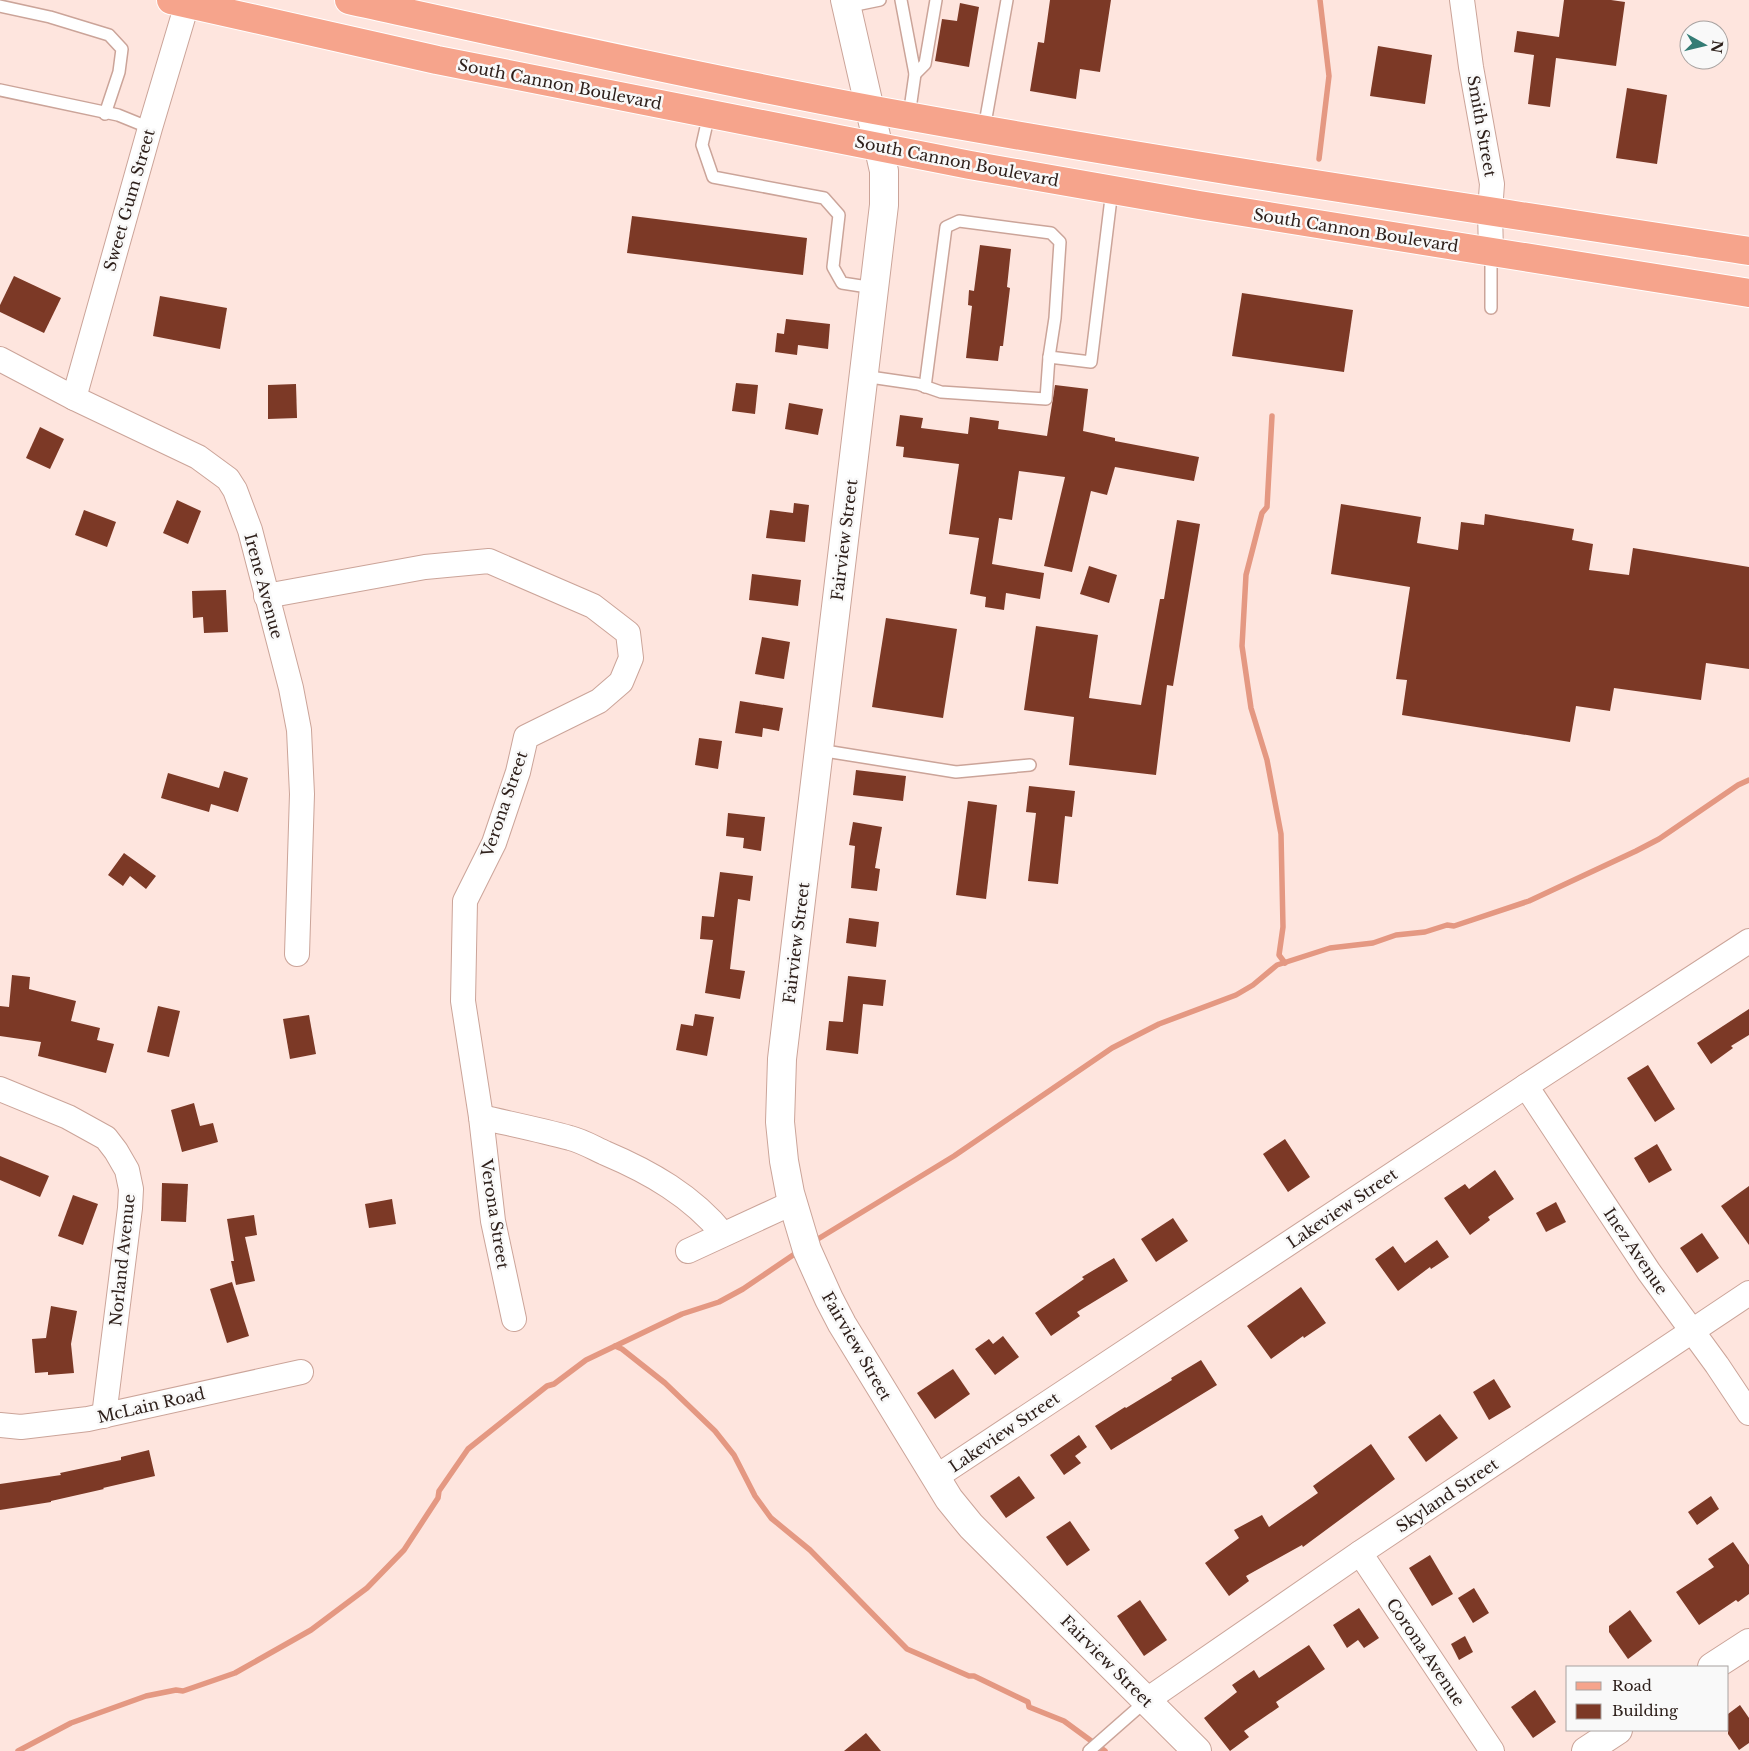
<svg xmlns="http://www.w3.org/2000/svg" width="1749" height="1751" font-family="'Libre Baskerville',serif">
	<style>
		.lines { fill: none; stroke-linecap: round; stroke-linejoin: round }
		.stream { stroke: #e49882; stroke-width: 5.5 }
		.building { fill: #7c3926 }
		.service-casing { stroke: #cba499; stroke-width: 14 }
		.minor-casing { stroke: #cba499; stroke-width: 26 }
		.tertiary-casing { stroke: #cba499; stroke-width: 30 }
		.primary-casing { stroke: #fff; stroke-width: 30 }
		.service { stroke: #fff; stroke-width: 11 }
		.minor { stroke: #fff; stroke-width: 24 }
		.tertiary { stroke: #fff; stroke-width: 28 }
		.primary { stroke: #f6a48c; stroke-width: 28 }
		.labels { text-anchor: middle; stroke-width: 5; stroke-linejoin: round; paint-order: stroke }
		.street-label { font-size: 16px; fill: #2e201b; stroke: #f9f9f9 }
	</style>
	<rect width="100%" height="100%" fill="#fee5de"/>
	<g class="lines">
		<g class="stream">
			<polyline points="1319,159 1329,76 1320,0"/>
			<polyline points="1272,416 1267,507 1262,513 1246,575 1242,646 1251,708 1267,760 1281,834 1283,927 1279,955 1285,963"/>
			<polyline points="813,1242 954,1156 1112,1048 1159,1024 1236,995 1253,985 1277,965 1330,948 1373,943 1396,935 1425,932 1447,925 1454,926 1529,901 1636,851 1659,839 1738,785 1749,780"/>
			<polyline points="615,1346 622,1349 665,1383 715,1431 734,1455 755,1496 771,1518 810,1550 907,1649 969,1676 974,1676 1028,1702 1029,1707 1064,1721 1105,1751"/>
			<polyline points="18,1751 71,1723 146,1696 176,1690 183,1691 235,1673 311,1630 367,1588 404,1550 438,1498 439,1491 468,1449 547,1386 554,1384 586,1360 682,1314 719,1302 743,1289 799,1251"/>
		</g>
	</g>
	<g class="building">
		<polygon points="1050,0 1111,0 1100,72 1080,69 1076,99 1030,91 1038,42 1044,43"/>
		<polygon points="1564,0 1611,0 1625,2 1616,66 1556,58 1550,107 1528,104 1534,55 1514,52 1517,31 1559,37"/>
		<polygon points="960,3 979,7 969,67 935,61 942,19 957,21"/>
		<polygon points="1378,46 1432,55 1425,104 1370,96"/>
		<polygon points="1627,88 1667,95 1657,164 1616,158"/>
		<polygon points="632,216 807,238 803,275 627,253"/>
		<polygon points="980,245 1011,249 1007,287 1010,288 1003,346 1000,346 998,361 966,358 972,306 968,305 969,290 974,291"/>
		<polygon points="14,276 61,298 44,333 0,312 0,305"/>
		<polygon points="1242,293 1353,310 1344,372 1232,356"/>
		<polygon points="160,296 227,308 220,349 153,336"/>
		<polygon points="786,319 830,324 828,349 798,345 797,355 775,352 777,333 784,334"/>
		<polygon points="736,383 758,385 755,414 732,411"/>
		<polygon points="296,384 297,418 268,419 268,385"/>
		<polygon points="1055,385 1088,389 1083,431 1115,438 1115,441 1199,457 1194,481 1115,467 1107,495 1091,491 1072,572 1044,566 1065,477 1019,471 1012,520 999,518 992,564 1044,573 1040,599 1006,593 1004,610 985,607 986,597 970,594 979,538 949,534 959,464 903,457 904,447 896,446 900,415 923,418 921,428 968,434 970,417 999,421 998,429 1047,436"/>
		<polygon points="789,403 823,409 818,435 785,429"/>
		<polygon points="40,427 64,439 50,469 26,458"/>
		<polygon points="177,500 201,511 188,544 163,533"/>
		<polygon points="794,503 809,505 805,542 766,538 770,510 793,513"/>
		<polygon points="1341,504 1421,517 1417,543 1458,550 1461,522 1484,525 1485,514 1574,529 1572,540 1593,544 1589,570 1629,575 1633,548 1749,567 1749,669 1706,663 1701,700 1614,688 1610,711 1576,706 1570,742 1402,715 1407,680 1396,679 1410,587 1331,574"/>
		<polygon points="84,510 116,522 107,547 75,535"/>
		<polygon points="1177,520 1200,524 1173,686 1167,685 1156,775 1069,765 1074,717 1024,710 1036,626 1098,635 1089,698 1141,705 1160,599 1164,599"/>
		<polygon points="1089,566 1117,575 1109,603 1080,594"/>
		<polygon points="752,574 801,580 798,606 749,600"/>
		<polygon points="226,590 228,632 204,633 203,617 193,618 192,591"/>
		<polygon points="886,618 957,629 943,718 872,707"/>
		<polygon points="762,637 790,642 784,679 755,674"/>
		<polygon points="740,701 783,708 779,731 763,728 762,737 735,733"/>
		<polygon points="699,738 722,741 718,769 695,765"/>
		<polygon points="856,770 906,776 903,801 853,795"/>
		<polygon points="224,771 248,778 238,812 211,804 209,812 161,798 168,773 219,788"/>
		<polygon points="1029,786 1075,791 1072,817 1065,816 1058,884 1028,881 1036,813 1026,812"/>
		<polygon points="968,801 997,805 986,899 956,895"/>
		<polygon points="728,813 765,817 761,851 743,848 744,838 726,836"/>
		<polygon points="853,822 882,827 875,868 880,869 877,891 851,888 855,846 849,845"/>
		<polygon points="124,853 156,876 146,889 130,876 123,886 108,875"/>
		<polygon points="720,872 753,876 750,901 738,899 730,969 745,971 740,999 705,993 713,940 700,939 702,916 714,917"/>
		<polygon points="849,918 879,922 876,947 846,943"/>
		<polygon points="12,975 30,977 29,989 76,1001 71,1021 100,1028 97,1040 114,1044 106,1073 38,1056 41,1042 0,1036 0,1006 9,1007"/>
		<polygon points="848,976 886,980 883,1006 863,1004 858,1054 826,1050 829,1021 843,1022"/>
		<polygon points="158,1006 180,1011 169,1057 147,1052"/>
		<polygon points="1749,1009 1749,1035 1731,1046 1733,1048 1711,1064 1697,1043"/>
		<polygon points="695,1014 714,1017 707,1056 676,1050 681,1024 693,1026"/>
		<polygon points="309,1015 316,1054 290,1059 283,1019"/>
		<polygon points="1648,1065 1675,1109 1655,1122 1627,1078"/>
		<polygon points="194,1103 200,1126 213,1123 218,1142 182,1152 171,1110"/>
		<polygon points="1285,1139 1310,1177 1288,1192 1263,1154"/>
		<polygon points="1657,1144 1672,1170 1649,1183 1634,1158"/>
		<polygon points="0,1156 49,1176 40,1197 0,1180"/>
		<polygon points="1495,1170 1514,1199 1488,1217 1490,1220 1470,1235 1444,1198 1465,1184 1469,1189"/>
		<polygon points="162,1183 188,1184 186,1222 161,1221"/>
		<polygon points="1749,1186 1749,1245 1721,1206"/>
		<polygon points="73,1195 98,1204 83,1245 58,1236"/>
		<polygon points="392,1199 396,1224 369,1228 365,1204"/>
		<polygon points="1556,1202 1566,1222 1546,1232 1536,1213"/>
		<polygon points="254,1215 257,1235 245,1237 255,1281 236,1285 231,1261 234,1261 227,1219"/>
		<polygon points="1173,1218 1188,1241 1156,1262 1141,1239"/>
		<polygon points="1702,1233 1719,1258 1697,1273 1680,1248"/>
		<polygon points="1437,1240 1449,1257 1431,1269 1430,1267 1398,1291 1375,1259 1393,1246 1405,1263"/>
		<polygon points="1114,1258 1128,1281 1077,1312 1080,1316 1051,1336 1035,1313 1084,1279 1082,1277"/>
		<polygon points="232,1282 249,1336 227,1343 210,1289"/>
		<polygon points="1301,1287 1326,1323 1304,1338 1303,1336 1271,1359 1247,1326"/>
		<polygon points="51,1306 77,1311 71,1344 74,1373 48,1375 48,1372 35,1373 32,1339 46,1338"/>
		<polygon points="1003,1336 1019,1357 995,1375 975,1349 989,1339 993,1344"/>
		<polygon points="1201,1360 1217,1385 1111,1450 1095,1426 1125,1407 1126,1408 1172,1380 1171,1378"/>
		<polygon points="953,1369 970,1394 935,1419 917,1393"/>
		<polygon points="1494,1379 1511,1407 1489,1420 1473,1392"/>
		<polygon points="1440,1414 1458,1438 1426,1462 1408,1437"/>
		<polygon points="1079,1435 1087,1447 1075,1456 1081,1463 1064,1475 1050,1455"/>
		<polygon points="1371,1444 1395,1479 1303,1547 1302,1545 1246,1576 1249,1581 1229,1596 1205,1563 1239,1538 1234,1530 1262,1515 1269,1527 1318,1493 1313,1486"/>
		<polygon points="149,1450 155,1476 103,1488 104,1489 51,1501 51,1502 0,1510 0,1484 61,1475 60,1473 121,1460 121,1457"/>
		<polygon points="1019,1476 1035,1498 1006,1518 990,1496"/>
		<polygon points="1711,1496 1719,1509 1697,1525 1688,1512"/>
		<polygon points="1070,1521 1090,1550 1067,1566 1046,1537"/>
		<polygon points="1733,1542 1749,1565 1749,1594 1738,1602 1736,1600 1699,1625 1676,1592 1714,1567 1708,1559"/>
		<polygon points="1430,1555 1453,1594 1432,1606 1409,1568"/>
		<polygon points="1474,1588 1489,1613 1473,1623 1458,1598"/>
		<polygon points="1140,1600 1167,1640 1144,1656 1117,1616"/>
		<polygon points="1359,1608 1379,1638 1364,1648 1358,1640 1347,1648 1333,1625"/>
		<polygon points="1630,1610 1652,1641 1628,1659 1609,1632 1609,1626"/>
		<polygon points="1465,1636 1473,1652 1459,1660 1451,1644"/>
		<polygon points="1309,1645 1325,1669 1276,1702 1279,1707 1244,1731 1249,1737 1230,1751 1204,1718 1237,1692 1232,1685 1254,1670 1259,1678"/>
		<polygon points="1535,1690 1556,1722 1533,1738 1511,1707"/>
		<polygon points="1740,1705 1749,1718 1749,1743 1739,1750 1728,1734 1728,1714"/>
		<polygon points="866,1733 881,1751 844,1751"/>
	</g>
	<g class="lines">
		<defs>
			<g id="service">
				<polyline points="901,0 915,74 909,116"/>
				<polyline points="0,6 50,17 109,35 122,49 119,72 105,114"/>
				<polyline points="846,7 880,0"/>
				<polyline points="915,74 925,64 936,0"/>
				<polyline points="0,90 118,115 150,128"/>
				<polyline points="709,114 702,145 713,177 824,198 839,215 833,267 842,283 874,288"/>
				<polyline points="984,129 1007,0"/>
				<polyline points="1491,253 1491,308"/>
				<polyline points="863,376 918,384 941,392 1046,399 1049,357 1091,362 1112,190"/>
				<polyline points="925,387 946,227 959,221 1051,233 1060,242 1055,318 1049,357"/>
				<polyline points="819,750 956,772 1030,765"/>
				<polyline points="1089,1751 1147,1700"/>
			</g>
			<g id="minor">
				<polyline points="1462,0 1471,67 1492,184 1490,211 1491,253"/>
				<polyline points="0,359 74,398 198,457 228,479 235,490 250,530 291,688 299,730 302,794 297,954"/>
				<polyline points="74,398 150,128 187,4"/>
				<polyline points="266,596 425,567 489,561 593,606 628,633 631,658 621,682 599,701 526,737 518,772 494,843 465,901 463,1001 481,1117 493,1221 514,1319"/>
				<polyline points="1526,1086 1649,1272 1717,1365 1749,1413"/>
				<polyline points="0,1089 68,1117 106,1138 116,1151 127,1170 131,1189 130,1208 104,1416"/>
				<path d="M481 1117C511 1124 541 1130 570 1138 582 1141 594 1148 605 1153 650 1172 692 1196 723 1234"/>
				<polyline points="688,1251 792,1203"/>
				<polyline points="0,1425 21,1427 88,1419 301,1372"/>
				<polyline points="936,1477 1526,1086 1749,941"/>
				<polyline points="1360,1553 1492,1751"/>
				<polyline points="1147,1700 1360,1553 1749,1293"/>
			</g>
			<g id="tertiary">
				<polyline points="845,0 884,171 884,205 782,1059 780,1122 784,1161 790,1193 807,1250 829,1299 842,1324 949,1499 971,1526 1197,1751"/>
				<polyline points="1712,1667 1749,1643"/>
				<polyline points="1586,1751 1618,1730"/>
			</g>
			<g id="primary">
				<polyline points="171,0 437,60 970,165 1199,205 1749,293"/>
				<path d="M349 0C523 38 698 77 874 110 1164 163 1457 206 1749 251"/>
			</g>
		</defs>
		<use href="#service" class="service-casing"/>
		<use href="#minor" class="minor-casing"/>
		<use href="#tertiary" class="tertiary-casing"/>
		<use href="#primary" class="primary-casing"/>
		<use href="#service" class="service"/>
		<use href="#minor" class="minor"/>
		<use href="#tertiary" class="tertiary"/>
		<use href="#primary" class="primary"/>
	</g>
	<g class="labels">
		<g class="street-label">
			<text transform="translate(560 84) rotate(11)" y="6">South Cannon Boulevard</text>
			<text transform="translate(1482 126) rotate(80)" y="6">Smith Street</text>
			<text transform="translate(957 161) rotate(11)" y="6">South Cannon Boulevard</text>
			<text transform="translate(129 200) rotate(-74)" y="6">Sweet Gum Street</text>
			<text transform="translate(1356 230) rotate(9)" y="6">South Cannon Boulevard</text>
			<text transform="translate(844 540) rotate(-83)" y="6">Fairview Street</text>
			<text transform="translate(264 586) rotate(75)" y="6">Irene Avenue</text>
			<text transform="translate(504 804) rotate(-71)" y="6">Verona Street</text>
			<text transform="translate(796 943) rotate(-83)" y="6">Fairview Street</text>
			<text transform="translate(1342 1208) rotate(-34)" y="6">Lakeview Street</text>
			<text transform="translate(495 1214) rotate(81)" y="6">Verona Street</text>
			<text transform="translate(1636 1251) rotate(56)" y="6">Inez Avenue</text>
			<text transform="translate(122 1260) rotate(-84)" y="6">Norland Avenue</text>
			<text transform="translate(857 1346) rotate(60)" y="6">Fairview Street</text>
			<text transform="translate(151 1405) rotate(-13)" y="6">McLain Road</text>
			<text transform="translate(1004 1432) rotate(-34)" y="6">Lakeview Street</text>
			<text transform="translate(1447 1495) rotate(-34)" y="6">Skyland Street</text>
			<text transform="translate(1426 1652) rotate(56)" y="6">Corona Avenue</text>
			<text transform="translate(1107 1661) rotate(45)" y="6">Fairview Street</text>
		</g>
	</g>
	<rect x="1566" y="1666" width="162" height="65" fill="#f9f9f9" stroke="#a8a2a0"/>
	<rect x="1576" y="1682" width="25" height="8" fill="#f6a48c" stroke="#a8a2a0"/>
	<text x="1612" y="1691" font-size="15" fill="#2e201b">Road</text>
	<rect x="1576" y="1704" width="25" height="15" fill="#7c3926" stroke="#a8a2a0"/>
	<text x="1612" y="1716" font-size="15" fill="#2e201b">Building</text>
	<g transform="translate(1704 45) rotate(98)"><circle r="24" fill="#f9f9f9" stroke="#a8a2a0"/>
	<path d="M0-4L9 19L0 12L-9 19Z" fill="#347c75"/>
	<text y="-8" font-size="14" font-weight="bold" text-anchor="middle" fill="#2e201b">N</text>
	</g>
</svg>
